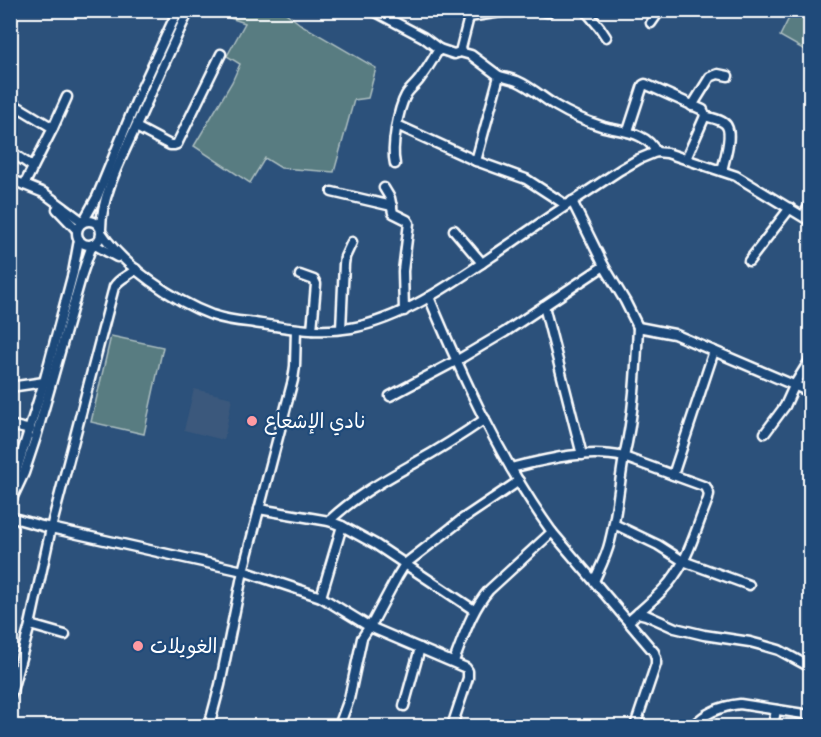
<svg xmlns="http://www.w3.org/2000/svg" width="821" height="737" font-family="'Gochi Hand','Playpen Sans Arabic',sans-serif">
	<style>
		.built { fill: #3b597c }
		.green { fill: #597c81; stroke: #acbec0; stroke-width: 1.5 }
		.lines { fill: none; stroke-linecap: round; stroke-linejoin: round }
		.minor-casing { stroke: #fff; stroke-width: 13 }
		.minor { stroke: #1f4a7a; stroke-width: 8 }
		.poi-dot { fill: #ff9aa2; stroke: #1f4a7a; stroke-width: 2 }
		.labels { text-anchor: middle; stroke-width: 4.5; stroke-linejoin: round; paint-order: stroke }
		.poi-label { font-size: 20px; fill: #fff; stroke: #1f4a7a; text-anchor: start }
	</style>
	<rect width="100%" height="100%" fill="#2c517b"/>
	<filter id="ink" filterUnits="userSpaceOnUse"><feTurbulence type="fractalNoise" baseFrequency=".0167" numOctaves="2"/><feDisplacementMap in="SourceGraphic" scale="12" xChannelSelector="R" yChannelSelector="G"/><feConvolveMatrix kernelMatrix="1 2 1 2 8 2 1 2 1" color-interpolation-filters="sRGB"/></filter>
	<g filter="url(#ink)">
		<polygon class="built" points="194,389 232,398 224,440 184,430"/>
		<g class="green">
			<polygon points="209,11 287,11 286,13 300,24 376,68 368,98 354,100 334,172 281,168 265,158 250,183 194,146 232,82 240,64 227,56 245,23"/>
			<polygon points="801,11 810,11 810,53 780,36 791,14 798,17"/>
			<polygon points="111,336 163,347 144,434 91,422"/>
		</g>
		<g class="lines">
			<defs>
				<g id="minor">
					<polyline points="372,10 423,37 439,49"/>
					<polyline points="537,10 548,12 550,10"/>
					<polyline points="585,10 600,28 606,37"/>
					<polyline points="651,23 660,10"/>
					<polyline points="460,52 469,17 514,10"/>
					<polyline points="10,102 53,128"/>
					<polyline points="692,106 710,77 718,74 728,76"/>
					<path d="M705 116C711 118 719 119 724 123 735 130 724 160 722 171"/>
					<polyline points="397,125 476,161"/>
					<polyline points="136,127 170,145 174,145 177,144 221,54"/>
					<polyline points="628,131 643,85 645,84 703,110 705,116 686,159"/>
					<polyline points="10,151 33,167"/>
					<path d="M395 164C391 148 398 109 406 95 410 88 417 84 421 77 428 68 433 59 439 49L454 54 460 52 471 55 499 76"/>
					<polyline points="10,179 44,193 83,222 97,197 140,92 178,10"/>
					<polyline points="24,185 53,128 67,97"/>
					<polyline points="384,188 390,198 393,213 407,220 409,223 403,271 404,311"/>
					<polyline points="332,192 392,206"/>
					<polyline points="572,201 604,266 625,301 638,327"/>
					<path d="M566 205 526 179 476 161 499 76C504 77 511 79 517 81 531 87 543 98 556 106 571 115 588 122 604 127 623 132 647 132 656 152"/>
					<polyline points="57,209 77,230"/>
					<polyline points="803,216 810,205"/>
					<circle cx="89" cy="233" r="12"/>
					<path d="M101 229C101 195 123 155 137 124 154 86 171 48 189 10"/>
					<polyline points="454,230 482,263"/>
					<path d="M101 232C123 266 174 301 212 315 224 319 236 321 248 322 282 327 316 334 351 328 407 318 461 277 507 246 544 220 582 195 620 170L639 159 656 152 667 153 736 176 810 221"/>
					<polyline points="93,244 117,257"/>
					<polyline points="749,261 790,208"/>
					<polyline points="300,275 314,280 316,284 312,330"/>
					<path d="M429 297C463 378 500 460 552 532L654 652 656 658V664L635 726"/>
					<polyline points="544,306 582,455"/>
					<polyline points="341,329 344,264 345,257 352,242"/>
					<polyline points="10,387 44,382"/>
					<polyline points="390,396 456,361 505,332 604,266"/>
					<polyline points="10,425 30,430"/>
					<polyline points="765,433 785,406 795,384 810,360"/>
					<path d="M511 468C548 459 586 449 624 457 634 414 636 371 638 327L674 334 810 392"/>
					<polyline points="15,488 17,469 44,382 73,273 79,240"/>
					<polyline points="10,503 24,473 36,437 82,274 92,245"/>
					<polyline points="259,509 329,521 342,526 375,544 474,610"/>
					<polyline points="10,517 42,526 243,571 321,597 370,627 466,668 468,671 468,678 452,726"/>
					<path d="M329 521C354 497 383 481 413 464 438 450 462 435 485 419"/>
					<polyline points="614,524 658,545 683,561 749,585"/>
					<path d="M594 581C600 568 607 555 610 541 617 514 619 485 624 457L673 475 714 351"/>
					<polyline points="321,597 342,526"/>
					<polyline points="638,613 646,615 675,628 704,635 750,642 765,646 779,650 810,667"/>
					<path d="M629 621C644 607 663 593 675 575 689 556 699 521 708 499L709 494 706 487 673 475"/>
					<polyline points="30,625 65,635"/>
					<path d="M454 661C464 636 471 611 489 590L552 532"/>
					<path d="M10 698 30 625 51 528 114 287C119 278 129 276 136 269"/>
					<polyline points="404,706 420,648"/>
					<polyline points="209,726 220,685 243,571 293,380 295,366 296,329"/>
					<polyline points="339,726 349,699 362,638 374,620 397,577 405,564 464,518 519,481"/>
					<path d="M693 726C705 713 722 706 740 704L810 715"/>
					<polyline points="773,726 776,710"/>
				</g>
			</defs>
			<use href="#minor" class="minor-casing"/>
			<use href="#minor" class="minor"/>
		</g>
	</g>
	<g class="poi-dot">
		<circle cx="252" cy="421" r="6"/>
		<circle cx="138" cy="646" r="6"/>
	</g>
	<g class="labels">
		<g class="poi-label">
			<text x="264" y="428">نادي الإشعاع</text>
			<text x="150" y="653">الغويلات</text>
		</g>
	</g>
	<rect width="821" height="737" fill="none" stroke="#1f4a7a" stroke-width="36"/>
	<rect x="18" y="18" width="785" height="701" fill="none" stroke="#fff" stroke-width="2" filter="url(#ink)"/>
</svg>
